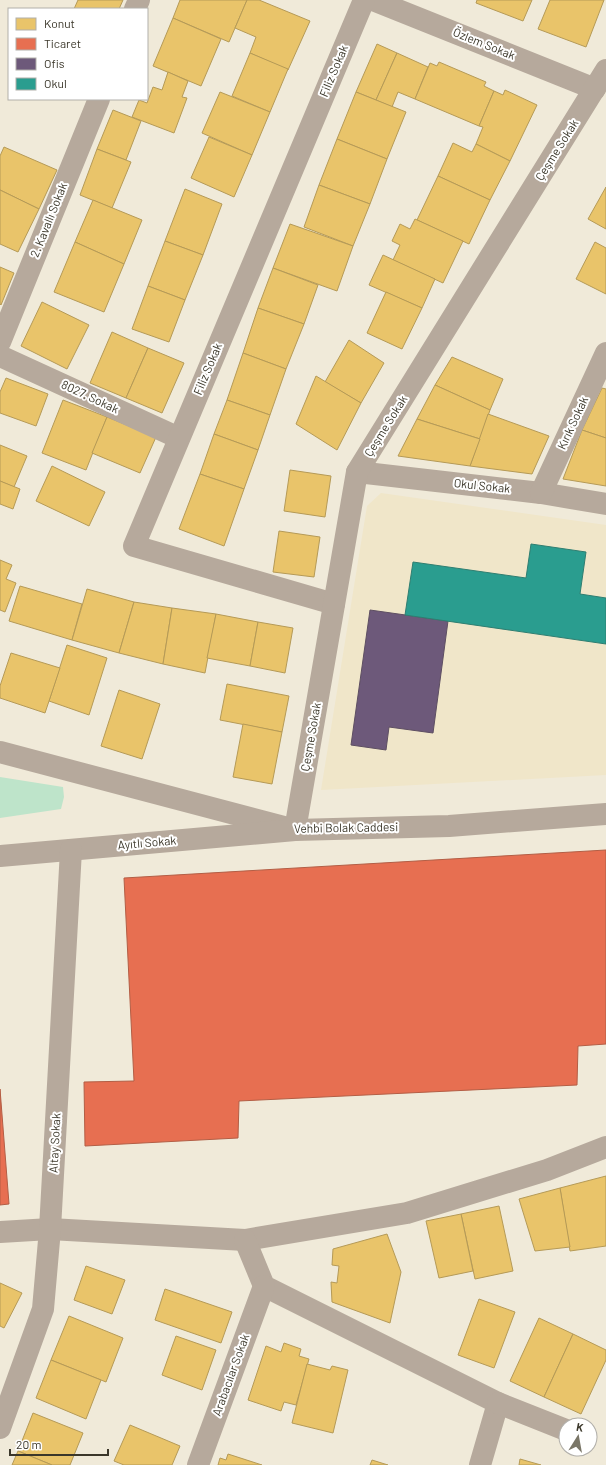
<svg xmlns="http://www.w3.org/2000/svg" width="606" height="1465" font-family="Barlow,sans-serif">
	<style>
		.built { fill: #f0e6c9 }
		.green { fill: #bee4ca }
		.homes { fill: #e9c46a; stroke: #b59a57 }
		.shops { fill: #e76f51; stroke: #b35e45 }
		.offices { fill: #6d597a; stroke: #5e4f62 }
		.schools { fill: #2a9d8f; stroke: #2f7e71 }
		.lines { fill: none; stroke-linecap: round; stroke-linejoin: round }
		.street { stroke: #b6a99c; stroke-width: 22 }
		.labels { text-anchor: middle; stroke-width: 4; stroke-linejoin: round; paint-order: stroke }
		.street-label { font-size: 12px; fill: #3b372a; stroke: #fff }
	</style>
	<rect width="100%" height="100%" fill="#f0ead9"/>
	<polygon class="built" points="381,493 606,525 606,775 321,790 367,506"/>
	<polygon class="green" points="0,777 63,787 64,797 61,809 0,818"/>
	<g class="homes">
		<polygon points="78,0 123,0 119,9 74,9"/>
		<polygon points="180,0 247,0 229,42 173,18"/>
		<polygon points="247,0 259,0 310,21 288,70 250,53 256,37 235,28"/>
		<polygon points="477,0 532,0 523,21 476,3"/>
		<polygon points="550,0 604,0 586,47 538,29"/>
		<polygon points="173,18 221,39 201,86 153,66"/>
		<polygon points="377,44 397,53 376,100 356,92"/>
		<polygon points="250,53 288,69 270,112 232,96"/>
		<polygon points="397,53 428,67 415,99 398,92 392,107 376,100"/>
		<polygon points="439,62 486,82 484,86 494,91 479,126 415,99 430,63 437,66"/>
		<polygon points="168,72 188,81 182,97 187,98 174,133 132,117 139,100 147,103 153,87 162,90"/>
		<polygon points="505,90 537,105 510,161 476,144 483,127 479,126 494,91 503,95"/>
		<polygon points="220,92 270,112 252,155 202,133"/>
		<polygon points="356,92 406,112 387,159 337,139"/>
		<polygon points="113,110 141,121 126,160 97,149"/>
		<polygon points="209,137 252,155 234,197 191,178"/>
		<polygon points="337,139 387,159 370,204 319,185"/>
		<polygon points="453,143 472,152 476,144 510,161 490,200 438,176"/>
		<polygon points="4,147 57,170 39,209 0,190 0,156"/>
		<polygon points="97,149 131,162 112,208 80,195"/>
		<polygon points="438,176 490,200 469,244 417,220"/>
		<polygon points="319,185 370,204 353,246 304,227"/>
		<polygon points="606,187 606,229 588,219"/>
		<polygon points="185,189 222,204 203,255 165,241"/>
		<polygon points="0,190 39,209 18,252 0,244"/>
		<polygon points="93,200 142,220 124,264 75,242"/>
		<polygon points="415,219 463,241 443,283 393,260 400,245 392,241 400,224 410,229"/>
		<polygon points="290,224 353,246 337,291 273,268"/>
		<polygon points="165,241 203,255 185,300 148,286"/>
		<polygon points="75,242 124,264 104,312 54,292"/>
		<polygon points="595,242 606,248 606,294 576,279"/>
		<polygon points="383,255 435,279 422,308 369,285"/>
		<polygon points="0,267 14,273 1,305 0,304"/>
		<polygon points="273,268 318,285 304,324 258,308"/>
		<polygon points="148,286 185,300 169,342 132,329"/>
		<polygon points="386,292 422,308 402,349 367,333"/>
		<polygon points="42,302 89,325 67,369 21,346"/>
		<polygon points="258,308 304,324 286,369 243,353"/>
		<polygon points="112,332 148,348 126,398 90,383"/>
		<polygon points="349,340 384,363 361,403 325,382"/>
		<polygon points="148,348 184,363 162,413 126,398"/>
		<polygon points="243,353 286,369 270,415 227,400"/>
		<polygon points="452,357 503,379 490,410 435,385"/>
		<polygon points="316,376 361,403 337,450 296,424"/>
		<polygon points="6,378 48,394 36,426 0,413 0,392"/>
		<polygon points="435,385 490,410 480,439 417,419"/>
		<polygon points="602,388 606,389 606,438 582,430"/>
		<polygon points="63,400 107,417 86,470 42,453"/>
		<polygon points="227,400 270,415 258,450 214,434"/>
		<polygon points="488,414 549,436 532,474 470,466"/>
		<polygon points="107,417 156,437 140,473 92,453"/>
		<polygon points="417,419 480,439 470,466 398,456"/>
		<polygon points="582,430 606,438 606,486 563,479"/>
		<polygon points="214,434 258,450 244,489 200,474"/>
		<polygon points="0,445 27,456 14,487 0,481"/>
		<polygon points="52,466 105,492 89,526 36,501"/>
		<polygon points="290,470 331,476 325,517 284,511"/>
		<polygon points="200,474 244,489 224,546 179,529"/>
		<polygon points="0,481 20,489 13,509 0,504"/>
		<polygon points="279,531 320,537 314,577 273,572"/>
		<polygon points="0,560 12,565 6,579 16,583 5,612 0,610"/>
		<polygon points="20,586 82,604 72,640 9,621"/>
		<polygon points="87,589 134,602 119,653 72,640"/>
		<polygon points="134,602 172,608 163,664 119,653"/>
		<polygon points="172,608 216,614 205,673 163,664"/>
		<polygon points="216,614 258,622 250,666 207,658"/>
		<polygon points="258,622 293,628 285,673 250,666"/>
		<polygon points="67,645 107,658 89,715 49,701"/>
		<polygon points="11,653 60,668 45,713 0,698 0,686"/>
		<polygon points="227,684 289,696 282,732 220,720"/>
		<polygon points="119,690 160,704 142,759 101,746"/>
		<polygon points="243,724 282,732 272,784 233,777"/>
		<polygon points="606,1176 606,1246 570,1251 560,1188"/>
		<polygon points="560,1188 570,1247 535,1251 519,1199"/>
		<polygon points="499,1206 513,1271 475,1279 461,1214"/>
		<polygon points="461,1214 473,1271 439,1278 426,1221"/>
		<polygon points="387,1234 401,1272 390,1323 332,1302 331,1282 337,1283 339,1266 332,1265 333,1249"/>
		<polygon points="86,1266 125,1280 112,1314 74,1300"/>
		<polygon points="0,1283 22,1293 4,1328 0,1326"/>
		<polygon points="165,1289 232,1312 221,1343 155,1320"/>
		<polygon points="479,1299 515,1312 494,1368 458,1355"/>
		<polygon points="69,1316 123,1338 106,1382 51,1360"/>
		<polygon points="539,1318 573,1334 544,1397 510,1381"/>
		<polygon points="573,1334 606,1350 606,1360 581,1414 544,1397"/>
		<polygon points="176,1336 216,1350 202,1390 162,1375"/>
		<polygon points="284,1343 301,1349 299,1356 309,1359 296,1405 284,1402 281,1411 248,1400 266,1346 281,1352"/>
		<polygon points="51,1360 101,1380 86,1419 36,1398"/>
		<polygon points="307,1364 330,1370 332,1366 348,1370 333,1433 292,1423"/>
		<polygon points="33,1413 83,1433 70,1465 52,1465 18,1451"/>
		<polygon points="130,1425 180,1446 172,1465 124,1465 114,1461"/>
		<polygon points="18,1451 52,1465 12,1465"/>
		<polygon points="228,1454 262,1465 218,1465 220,1458 226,1460"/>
		<polygon points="520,1459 541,1465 519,1465"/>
		<polygon points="372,1460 388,1465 370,1465"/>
	</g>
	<g class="shops">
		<polygon points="606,850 606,1044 578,1046 577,1085 239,1101 238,1138 85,1146 84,1082 134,1081 124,878"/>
		<polygon points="0,1089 9,1204 0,1205"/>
	</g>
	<polygon class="offices" points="370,610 448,621 433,733 389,727 386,750 351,745"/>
	<polygon class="schools" points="531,544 586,552 580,594 606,598 606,644 405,615 413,562 526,578"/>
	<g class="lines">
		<g class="street">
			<polyline points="373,0 595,89"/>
			<polyline points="135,9 139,0"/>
			<polyline points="0,342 99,99"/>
			<polyline points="0,356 179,438"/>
			<polyline points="357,472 541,493 606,504"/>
			<polyline points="541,493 606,353"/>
			<polyline points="334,604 134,546 364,0"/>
			<polyline points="0,752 295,830 449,826 606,814"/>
			<polyline points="0,856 295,830 357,472 606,70"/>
			<polyline points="0,1232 50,1229 245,1240 407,1213 547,1170 606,1147"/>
			<polyline points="245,1240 264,1286 498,1403 480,1465"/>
			<polyline points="498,1403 566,1430"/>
			<polyline points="0,1428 43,1309 50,1229 71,850"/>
			<polyline points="198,1465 264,1286"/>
		</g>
	</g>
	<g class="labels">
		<g class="street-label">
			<text transform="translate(484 44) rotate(22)" y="4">Özlem Sokak</text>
			<text transform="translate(334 71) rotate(-67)" y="4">Filiz Sokak</text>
			<text transform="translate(557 150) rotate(-58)" y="4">Çeşme Sokak</text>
			<text transform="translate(49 220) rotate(-68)" y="4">2. Kavallı Sokak</text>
			<text transform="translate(208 369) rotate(-67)" y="4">Filiz Sokak</text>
			<text transform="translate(90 397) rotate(25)" y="4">8027. Sokak</text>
			<text transform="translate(573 423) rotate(-65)" y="4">Kırık Sokak</text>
			<text transform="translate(386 426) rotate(-58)" y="4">Çeşme Sokak</text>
			<text transform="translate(482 486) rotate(6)" y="4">Okul Sokak</text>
			<text transform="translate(311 737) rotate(-80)" y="4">Çeşme Sokak</text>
			<text transform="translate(346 828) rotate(-1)" y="4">Vehbi Bolak Caddesi</text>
			<text transform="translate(147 843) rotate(-5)" y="4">Ayıtlı Sokak</text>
			<text transform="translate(55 1143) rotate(-87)" y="4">Altay Sokak</text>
			<text transform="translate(231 1375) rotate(-70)" y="4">Arabacılar Sokak</text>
		</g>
	</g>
	<rect x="8" y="8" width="140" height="92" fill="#ffffff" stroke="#b1afaa"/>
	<rect x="16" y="18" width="20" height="12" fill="#e9c46a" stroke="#b1afaa"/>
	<text x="44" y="28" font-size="12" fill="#3b372a">Konut</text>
	<rect x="16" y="38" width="20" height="12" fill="#e76f51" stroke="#b1afaa"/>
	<text x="44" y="48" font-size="12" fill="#3b372a">Ticaret</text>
	<rect x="16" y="58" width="20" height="12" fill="#6d597a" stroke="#b1afaa"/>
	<text x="44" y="68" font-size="12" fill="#3b372a">Ofis</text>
	<rect x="16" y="78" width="20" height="12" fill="#2a9d8f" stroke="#b1afaa"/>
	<text x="44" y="88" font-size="12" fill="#3b372a">Okul</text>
	<g transform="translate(578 1437) rotate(11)"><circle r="19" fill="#ffffff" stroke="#b1afaa"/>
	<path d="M0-3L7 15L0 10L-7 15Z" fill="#7a7667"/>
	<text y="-6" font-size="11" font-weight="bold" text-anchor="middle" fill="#3b372a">K</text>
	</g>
	<path d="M10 1449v6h98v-6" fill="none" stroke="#3b372a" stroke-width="2"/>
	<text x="16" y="1449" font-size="12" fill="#3b372a" stroke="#ffffff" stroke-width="3" paint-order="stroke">20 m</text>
</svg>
